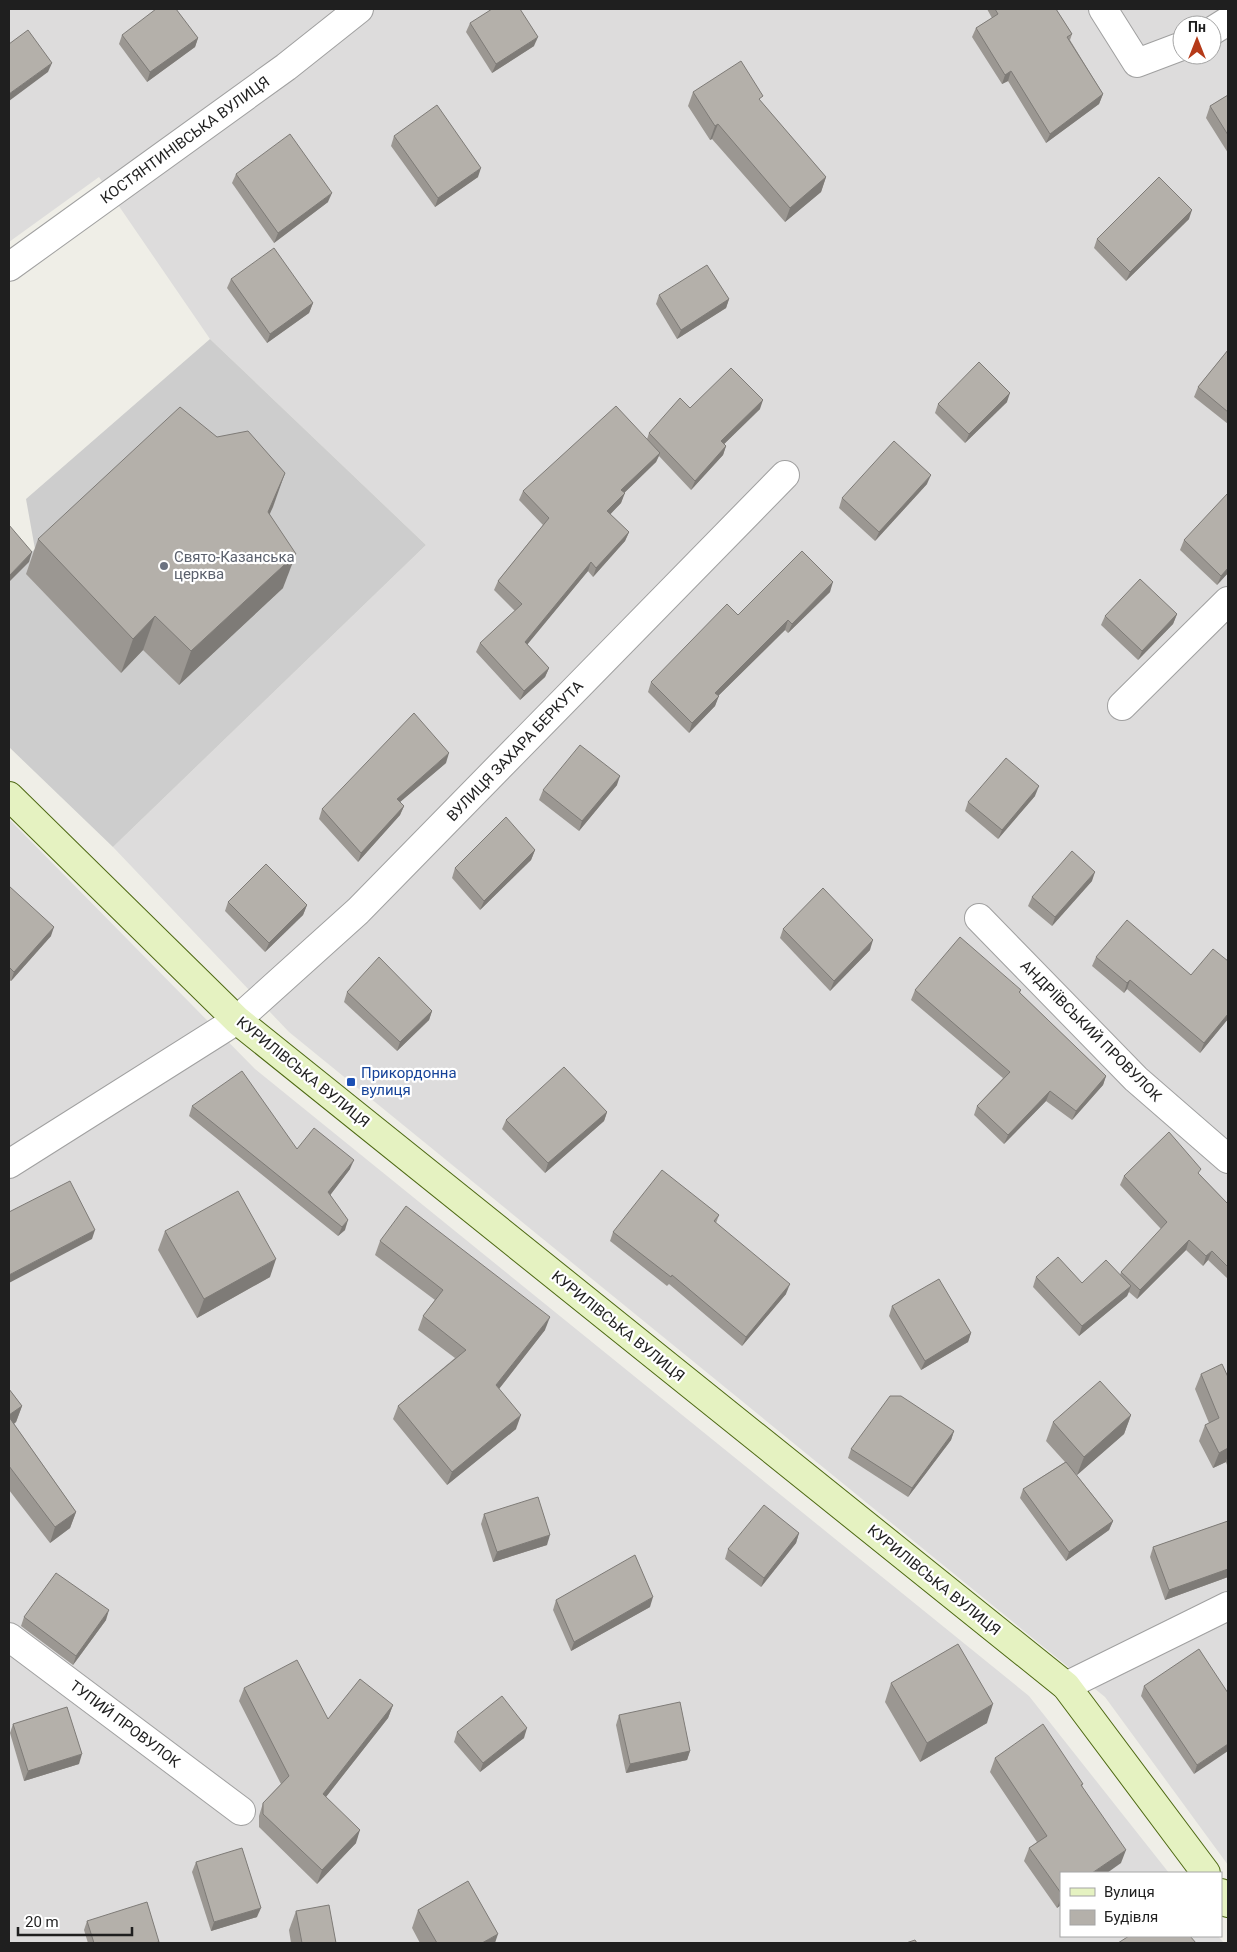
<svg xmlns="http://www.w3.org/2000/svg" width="1237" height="1952" font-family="Roboto,sans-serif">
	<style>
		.residential { fill: #dddcdc; fill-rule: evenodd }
		.religious { fill: #cdcdcd }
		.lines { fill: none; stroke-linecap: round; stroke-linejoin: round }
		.street-casing { stroke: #a0a0a0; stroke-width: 30 }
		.secondary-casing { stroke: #4e6913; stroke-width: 30 }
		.street { stroke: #fff; stroke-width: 28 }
		.secondary { stroke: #e5f2c1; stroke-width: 28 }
		.wall { fill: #9b9792 }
		.shaded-wall { fill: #7e7b77 }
		.building { fill: #b4b0aa; stroke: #7e7b77 }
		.worship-dot { fill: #6b7280; stroke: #fff; stroke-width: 2 }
		.transit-dot { fill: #1a4fb4; stroke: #fff; stroke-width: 2 }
		.labels { text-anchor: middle; stroke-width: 4.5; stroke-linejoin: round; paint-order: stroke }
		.street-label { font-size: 15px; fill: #1f1f1f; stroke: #fff }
		.worship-label { font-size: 15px; fill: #5b616d; stroke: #fff; text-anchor: start }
		.transit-label { font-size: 15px; fill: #164399; stroke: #fff; text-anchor: start }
	</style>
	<rect width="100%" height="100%" fill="#efeee7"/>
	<g class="residential">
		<path d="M9 9H1228V1865L1105 1697 289 1032 113 847 426 545 210 339 99 177 9 242ZM1182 25H1212V55H1182Z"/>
		<polygon points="9,819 255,1069 1029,1696 1169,1873 1061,1873 1061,1936 1218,1936 1224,1943 9,1943"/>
	</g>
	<polygon class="religious" points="210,339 426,545 113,847 9,747 9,573 35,549 26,499"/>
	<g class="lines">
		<defs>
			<g id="street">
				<polyline points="1103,9 1137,63 1182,46"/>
				<polyline points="1212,31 1228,21"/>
				<polyline points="9,267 286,67 359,9"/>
				<polyline points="1122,706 1228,601"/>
				<polyline points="979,918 1136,1079 1228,1159"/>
				<polyline points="9,1164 237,1020 358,911 785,475"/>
				<polyline points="9,1637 241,1811"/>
				<polyline points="1066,1686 1228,1606"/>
			</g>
			<g id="secondary">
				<polyline points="9,796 237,1020 1066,1686 1206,1873"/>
				<polyline points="1221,1893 1228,1903"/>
			</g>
		</defs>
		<use href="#street" class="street-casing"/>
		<use href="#secondary" class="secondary-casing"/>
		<use href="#street" class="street"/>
		<use href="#secondary" class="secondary"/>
	</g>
	<g class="wall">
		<polygon points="987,9 1056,9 1072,34 1070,40 1103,94 1099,104 1046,143 1008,81 1002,84 972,37 976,28 992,18"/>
		<polygon points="470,23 534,46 492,73 466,32"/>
		<polygon points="122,35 198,38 195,47 147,82 119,44"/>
		<polygon points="693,92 761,102 826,177 821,192 785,222 712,139 710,140 688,106"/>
		<polygon points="1228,95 1228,153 1206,118 1210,106"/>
		<polygon points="394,136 478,177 435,207 391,146"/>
		<polygon points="236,174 328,202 274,243 232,183"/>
		<polygon points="1189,219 1126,281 1094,248 1097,239"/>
		<polygon points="231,279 313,303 309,313 267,343 227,288"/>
		<polygon points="659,295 729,299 726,308 677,339 656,304"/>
		<polygon points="1228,350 1228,424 1194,397 1198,387"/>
		<polygon points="1007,402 965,443 935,413 938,404"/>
		<polygon points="690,408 760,409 724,444 726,446 723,455 691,490 659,456 656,462 624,493 621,503 610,514 629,532 625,541 593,577 588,571 527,644 549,668 545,677 520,700 476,652 480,643 515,611 494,590 498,581 543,525 519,500 523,491 647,439 649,433"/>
		<polygon points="217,437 285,473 269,514 283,588 179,685 143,650 121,673 26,574 38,539"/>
		<polygon points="927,484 875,541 839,508 842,498"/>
		<polygon points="1184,540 1228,573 1217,585 1180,550"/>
		<polygon points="830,592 788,633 785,630 718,696 715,706 689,733 648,692 651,682 738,615"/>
		<polygon points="1177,614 1173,624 1138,660 1101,625 1105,616"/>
		<polygon points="446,763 400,802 404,806 400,815 358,862 319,819 322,809"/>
		<polygon points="617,785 579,831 539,800 543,790"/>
		<polygon points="1035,796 998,839 965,811 968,802"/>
		<polygon points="535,850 531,860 480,910 452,878 455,868"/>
		<polygon points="1092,881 1052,926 1028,906 1032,897"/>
		<polygon points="9,886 51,936 11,981 9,980"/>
		<polygon points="228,902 307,905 303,915 265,952 225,911"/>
		<polygon points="783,929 870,950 830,991 780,938"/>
		<polygon points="1096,957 1191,975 1228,961 1228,1019 1200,1053 1127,989 1124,993 1092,966"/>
		<polygon points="915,990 1021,990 1020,993 1106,1076 1103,1085 1072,1120 1046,1101 1004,1144 974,1115 977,1106 1003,1078 911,1000"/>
		<polygon points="347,992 432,1011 429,1020 397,1051 344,1002"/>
		<polygon points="192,1106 297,1149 350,1169 330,1195 345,1230 338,1236 189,1116"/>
		<polygon points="607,1112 604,1121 545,1173 502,1129 506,1120"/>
		<polygon points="1200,1175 1228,1204 1228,1279 1208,1260 1203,1266 1186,1250 1137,1299 1129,1292 1127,1296 1079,1336 1033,1287 1036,1277 1082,1283 1120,1275 1121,1272 1161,1229 1120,1185 1124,1176"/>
		<polygon points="719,1215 716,1223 786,1294 742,1346 669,1284 667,1286 610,1241 613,1232"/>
		<polygon points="165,1231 270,1277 197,1318 158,1250"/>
		<polygon points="380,1241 545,1330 499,1389 516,1429 447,1485 393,1419 398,1406 455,1358 418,1330 423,1316 435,1300 375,1255"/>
		<polygon points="892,1306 971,1333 968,1342 921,1370 889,1316"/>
		<polygon points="1201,1374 1228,1377 1228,1468 1226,1462 1213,1468 1199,1441 1205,1425 1209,1423 1195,1389"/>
		<polygon points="9,1389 22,1406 16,1422 14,1424 76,1512 70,1528 50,1543 9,1490"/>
		<polygon points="1131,1415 1124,1434 1077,1475 1072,1469 1113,1521 1109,1530 1066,1561 1020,1498 1023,1489 1065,1462 1046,1441 1053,1422"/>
		<polygon points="954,1431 951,1440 908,1497 848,1458 851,1449"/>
		<polygon points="484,1514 547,1545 493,1562 481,1524"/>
		<polygon points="1228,1521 1228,1577 1165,1600 1150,1557 1153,1547"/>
		<polygon points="799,1533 796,1543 761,1587 725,1559 728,1549"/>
		<polygon points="556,1600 650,1607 571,1651 553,1610"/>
		<polygon points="24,1617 106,1620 73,1665 21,1626"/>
		<polygon points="891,1683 987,1723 920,1762 885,1702"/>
		<polygon points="1144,1686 1228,1693 1194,1774 1141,1696"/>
		<polygon points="244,1688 328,1719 393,1705 388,1718 326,1797 356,1843 317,1884 259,1827 259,1816 263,1803 281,1784 239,1701"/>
		<polygon points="619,1715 690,1751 687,1760 626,1773 616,1725"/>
		<polygon points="13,1724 79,1764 24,1781 10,1733"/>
		<polygon points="457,1732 524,1738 480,1772 454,1742"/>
		<polygon points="995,1758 1083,1784 1082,1786 1121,1863 1061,1873 1061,1905 1057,1908 1024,1861 1029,1848 1037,1842 990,1772"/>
		<polygon points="196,1862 257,1917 211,1931 192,1872"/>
		<polygon points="418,1910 495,1943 420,1943 412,1928"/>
		<polygon points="296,1911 336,1943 291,1943 289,1930"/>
		<polygon points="87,1921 158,1943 88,1943 84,1930"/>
	</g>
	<g class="shaded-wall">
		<polygon points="538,37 534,46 492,73 496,64"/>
		<polygon points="198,38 195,47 147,82 150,72"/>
		<polygon points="52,63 48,72 9,101 9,94"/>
		<polygon points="1011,71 1008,81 1002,84 1005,75"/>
		<polygon points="1103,94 1099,104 1046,143 1050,134"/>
		<polygon points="718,124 712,139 710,140 715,126"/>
		<polygon points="481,168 478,177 435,207 438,198"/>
		<polygon points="826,177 821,192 785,222 790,208"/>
		<polygon points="332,193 328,202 274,243 278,233"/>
		<polygon points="1192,210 1189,219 1126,281 1130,272"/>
		<polygon points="729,299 726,308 677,339 681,330"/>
		<polygon points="313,303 309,313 267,343 270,334"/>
		<polygon points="1010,393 1007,402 965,443 969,434"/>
		<polygon points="763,400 760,409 718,450 721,441"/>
		<polygon points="726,446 723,455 691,490 695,481"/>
		<polygon points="660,453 656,462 618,499 621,490"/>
		<polygon points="285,473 273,507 255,546 268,512"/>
		<polygon points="931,475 927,484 875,541 879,532"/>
		<polygon points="625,493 621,503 604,521 607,511"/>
		<polygon points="629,532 625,541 593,577 596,568"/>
		<polygon points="32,552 29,562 9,582 9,576"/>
		<polygon points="296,554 283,588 179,685 191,651"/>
		<polygon points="591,562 588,571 522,651 525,642"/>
		<polygon points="1228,568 1228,573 1217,585 1221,576"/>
		<polygon points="833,582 830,592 788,633 792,624"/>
		<polygon points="1177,614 1173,624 1138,660 1142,651"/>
		<polygon points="155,616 143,650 121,673 133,639"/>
		<polygon points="788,620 785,630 712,702 715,693"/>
		<polygon points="549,668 545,677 520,700 524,691"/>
		<polygon points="719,696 715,706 689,733 692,723"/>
		<polygon points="449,753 446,763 393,808 397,799"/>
		<polygon points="620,776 617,785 579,831 582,821"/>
		<polygon points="1039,786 1035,796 998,839 1002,830"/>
		<polygon points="404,806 400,815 358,862 361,853"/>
		<polygon points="535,850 531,860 480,910 484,901"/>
		<polygon points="1095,872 1092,881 1052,926 1055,917"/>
		<polygon points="307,905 303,915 265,952 269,943"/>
		<polygon points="54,927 51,936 11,981 14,972"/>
		<polygon points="873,940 870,950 830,991 834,981"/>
		<polygon points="1130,980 1127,989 1124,993 1127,983"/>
		<polygon points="432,1011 429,1020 397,1051 400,1042"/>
		<polygon points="1228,1014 1228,1019 1200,1053 1204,1043"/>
		<polygon points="1106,1076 1103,1085 1072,1120 1076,1111"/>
		<polygon points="1050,1091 1046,1101 1004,1144 1008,1135"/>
		<polygon points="607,1112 604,1121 545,1173 548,1163"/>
		<polygon points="354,1160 350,1169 325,1202 328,1192"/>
		<polygon points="348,1220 345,1230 338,1236 342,1227"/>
		<polygon points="95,1230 92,1239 9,1283 9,1275"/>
		<polygon points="1189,1240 1186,1250 1137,1299 1140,1290"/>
		<polygon points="1212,1251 1208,1260 1203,1266 1206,1256"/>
		<polygon points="276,1259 270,1277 197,1318 204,1299"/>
		<polygon points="790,1284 786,1294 742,1346 746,1337"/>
		<polygon points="1131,1286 1127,1296 1079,1336 1082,1326"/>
		<polygon points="550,1317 545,1330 491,1399 496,1385"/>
		<polygon points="971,1333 968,1342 921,1370 925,1361"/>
		<polygon points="22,1406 16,1422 9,1427 9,1415"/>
		<polygon points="521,1415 516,1429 447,1485 452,1472"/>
		<polygon points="1131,1415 1124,1434 1077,1475 1084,1457"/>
		<polygon points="954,1431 951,1440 908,1497 912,1488"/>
		<polygon points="1228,1448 1228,1455 1226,1462 1213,1468 1219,1453"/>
		<polygon points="76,1512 70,1528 50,1543 55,1527"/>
		<polygon points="1113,1521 1109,1530 1066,1561 1069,1552"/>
		<polygon points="799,1533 796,1543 761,1587 764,1578"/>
		<polygon points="550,1535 547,1545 493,1562 497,1552"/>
		<polygon points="1228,1569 1228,1577 1165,1600 1169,1590"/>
		<polygon points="653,1597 650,1607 571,1651 574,1642"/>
		<polygon points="109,1610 106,1620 73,1665 76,1656"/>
		<polygon points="993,1704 987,1723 920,1762 927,1743"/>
		<polygon points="393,1705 388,1718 318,1807 323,1794"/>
		<polygon points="527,1728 524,1738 480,1772 483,1763"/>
		<polygon points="1228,1744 1228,1751 1194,1774 1197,1765"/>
		<polygon points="690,1751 687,1760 626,1773 630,1764"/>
		<polygon points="82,1754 79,1764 24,1781 28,1771"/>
		<polygon points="360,1830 356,1843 317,1884 322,1870"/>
		<polygon points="1126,1850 1121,1863 1107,1873 1092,1873"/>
		<polygon points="1061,1898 1061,1905 1057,1908"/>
		<polygon points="261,1908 257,1917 211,1931 214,1922"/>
		<polygon points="498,1934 495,1943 482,1943"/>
	</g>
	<g class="building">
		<polygon points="156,9 176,9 198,38 150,72 122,35"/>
		<polygon points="492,9 520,9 538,37 496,64 470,23"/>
		<polygon points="995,9 1056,9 1072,34 1067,37 1103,94 1050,134 1011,71 1005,75 976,28 998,14"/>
		<polygon points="28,30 52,63 9,94 9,44"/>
		<polygon points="741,61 763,96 759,99 826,177 790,208 718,124 715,126 693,92"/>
		<polygon points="1228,95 1228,135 1210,106"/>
		<polygon points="437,105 481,168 438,198 394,136"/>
		<polygon points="290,134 332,193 278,233 236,174"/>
		<polygon points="1159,177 1192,210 1130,272 1097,239"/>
		<polygon points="274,248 313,303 270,334 231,279"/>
		<polygon points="707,265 729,299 681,330 659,295"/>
		<polygon points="1228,350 1228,412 1198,387"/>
		<polygon points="979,362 1010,393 969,434 938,404"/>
		<polygon points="731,368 763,400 721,441 726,446 695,481 649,433 680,398 690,408"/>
		<polygon points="616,406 660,453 621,490 625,493 607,511 629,532 596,568 591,562 525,642 549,668 524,691 480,643 522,604 498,581 549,518 523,491"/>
		<polygon points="180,407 217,437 248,431 285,473 268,512 296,554 191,651 155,616 133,639 38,539"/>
		<polygon points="894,441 931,475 879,532 842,498"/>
		<polygon points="1228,493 1228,568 1221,576 1184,540"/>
		<polygon points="9,525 32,552 9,576"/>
		<polygon points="802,551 833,582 792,624 788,620 715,693 719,696 692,723 651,682 727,604 738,615"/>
		<polygon points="1140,579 1177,614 1142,651 1105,616"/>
		<polygon points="414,713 449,753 397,799 404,806 361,853 322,809"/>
		<polygon points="580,745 620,776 582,821 543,790"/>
		<polygon points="1006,758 1039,786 1002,830 968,802"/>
		<polygon points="506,817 535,850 484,901 455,868"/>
		<polygon points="1072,851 1095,872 1055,917 1032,897"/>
		<polygon points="266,864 307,905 269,943 228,902"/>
		<polygon points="9,886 54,927 14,972 9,967"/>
		<polygon points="823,888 873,940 834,981 783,929"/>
		<polygon points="1127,920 1191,975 1213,949 1228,961 1228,1014 1204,1043 1130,980 1127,983 1096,957"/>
		<polygon points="960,937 1021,990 1019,992 1106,1076 1076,1111 1050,1091 1008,1135 977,1106 1010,1072 915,990"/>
		<polygon points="379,957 432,1011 400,1042 347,992"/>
		<polygon points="564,1067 607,1112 548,1163 506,1120"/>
		<polygon points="242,1071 297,1149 314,1128 354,1160 328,1192 348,1220 342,1227 192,1106"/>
		<polygon points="1169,1132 1201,1169 1198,1173 1228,1204 1228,1267 1212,1251 1206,1256 1189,1240 1140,1290 1121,1272 1167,1222 1124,1176"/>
		<polygon points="662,1170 719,1215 714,1221 790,1284 746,1337 672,1275 671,1277 613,1232"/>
		<polygon points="70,1181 95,1230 9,1275 9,1212"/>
		<polygon points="238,1191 276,1259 204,1299 165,1231"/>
		<polygon points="406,1206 550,1317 496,1385 521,1415 452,1472 398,1406 466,1350 423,1316 443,1290 380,1241"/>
		<polygon points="1058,1257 1082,1283 1106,1260 1131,1286 1082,1326 1036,1277"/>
		<polygon points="939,1279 971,1333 925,1361 892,1306"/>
		<polygon points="1222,1364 1228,1377 1228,1448 1219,1453 1205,1425 1219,1418 1201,1374"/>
		<polygon points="1100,1381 1131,1415 1084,1457 1053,1422"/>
		<polygon points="9,1389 22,1406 9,1415"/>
		<polygon points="890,1396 901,1396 954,1431 912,1488 851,1449"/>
		<polygon points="9,1417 76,1512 55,1527 9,1466"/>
		<polygon points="1066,1462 1113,1521 1069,1552 1023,1489"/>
		<polygon points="538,1497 550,1535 497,1552 484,1514"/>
		<polygon points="764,1505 799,1533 764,1578 728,1549"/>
		<polygon points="1228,1521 1228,1569 1169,1590 1153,1547"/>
		<polygon points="635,1555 653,1597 574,1642 556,1600"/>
		<polygon points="56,1573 109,1610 76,1656 24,1617"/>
		<polygon points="958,1644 993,1704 927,1743 891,1683"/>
		<polygon points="1199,1649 1228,1693 1228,1744 1197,1765 1144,1686"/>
		<polygon points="297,1660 328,1719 360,1679 393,1705 323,1794 360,1830 322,1870 263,1814 263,1803 289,1776 244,1688"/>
		<polygon points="502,1696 527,1728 483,1763 457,1732"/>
		<polygon points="680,1702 690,1751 630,1764 619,1715"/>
		<polygon points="67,1707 82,1754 28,1771 13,1724"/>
		<polygon points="1043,1724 1083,1784 1081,1785 1126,1850 1092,1873 1061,1873 1061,1893 1029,1848 1047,1836 995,1758"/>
		<polygon points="242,1848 261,1908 214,1922 196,1862"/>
		<polygon points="468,1881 498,1934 482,1943 437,1943 418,1910"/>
		<polygon points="147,1902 159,1942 154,1943 94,1943 87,1921"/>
		<polygon points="329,1905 336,1943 302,1943 296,1911"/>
		<polygon points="1129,1936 1190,1936 1196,1943 1118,1943"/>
		<polygon points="915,1940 917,1943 906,1943"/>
	</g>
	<circle class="worship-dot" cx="164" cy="566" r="5"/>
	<rect class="transit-dot" x="346" y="1077" width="10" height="10" rx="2.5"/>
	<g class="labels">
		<g class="street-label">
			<text transform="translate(185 140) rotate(-36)" y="5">КОСТЯНТИНІВСЬКА ВУЛИЦЯ</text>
			<text transform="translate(515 751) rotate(-46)" y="5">ВУЛИЦЯ ЗАХАРА БЕРКУТА</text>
			<text transform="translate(1091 1031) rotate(45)" y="5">АНДРІЇВСЬКИЙ ПРОВУЛОК</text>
			<text transform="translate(303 1072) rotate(39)" y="5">КУРИЛІВСЬКА ВУЛИЦЯ</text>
			<text transform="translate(618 1326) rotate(39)" y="5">КУРИЛІВСЬКА ВУЛИЦЯ</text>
			<text transform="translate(934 1580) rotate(39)" y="5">КУРИЛІВСЬКА ВУЛИЦЯ</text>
			<text transform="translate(125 1724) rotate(37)" y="5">ТУПИЙ ПРОВУЛОК</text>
		</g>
		<g class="worship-label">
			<text x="174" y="562">Свято-Казанська<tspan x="174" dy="17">церква</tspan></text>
		</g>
		<g class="transit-label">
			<text x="361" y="1078">Прикордонна<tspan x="361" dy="17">вулиця</tspan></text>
		</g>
	</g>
	<rect width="1237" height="1952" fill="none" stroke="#1f1f1f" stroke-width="20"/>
	<rect x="1060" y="1872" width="162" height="65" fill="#ffffff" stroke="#a5a5a5"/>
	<rect x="1070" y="1888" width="25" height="8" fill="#e5f2c1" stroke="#a5a5a5"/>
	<text x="1104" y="1897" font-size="15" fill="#1f1f1f">Вулиця</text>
	<rect x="1070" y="1910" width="25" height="15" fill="#b4b0aa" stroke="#a5a5a5"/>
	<text x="1104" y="1922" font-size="15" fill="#1f1f1f">Будівля</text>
	<g transform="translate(1197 40)"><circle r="24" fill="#ffffff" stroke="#a5a5a5"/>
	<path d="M0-4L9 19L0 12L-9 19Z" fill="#b53a19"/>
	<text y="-8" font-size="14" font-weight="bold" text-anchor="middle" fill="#1f1f1f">Пн</text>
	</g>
	<path d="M18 1927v8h114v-8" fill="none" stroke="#1f1f1f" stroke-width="2.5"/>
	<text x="25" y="1927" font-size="15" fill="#1f1f1f" stroke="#ffffff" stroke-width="4" paint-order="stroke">20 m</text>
</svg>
